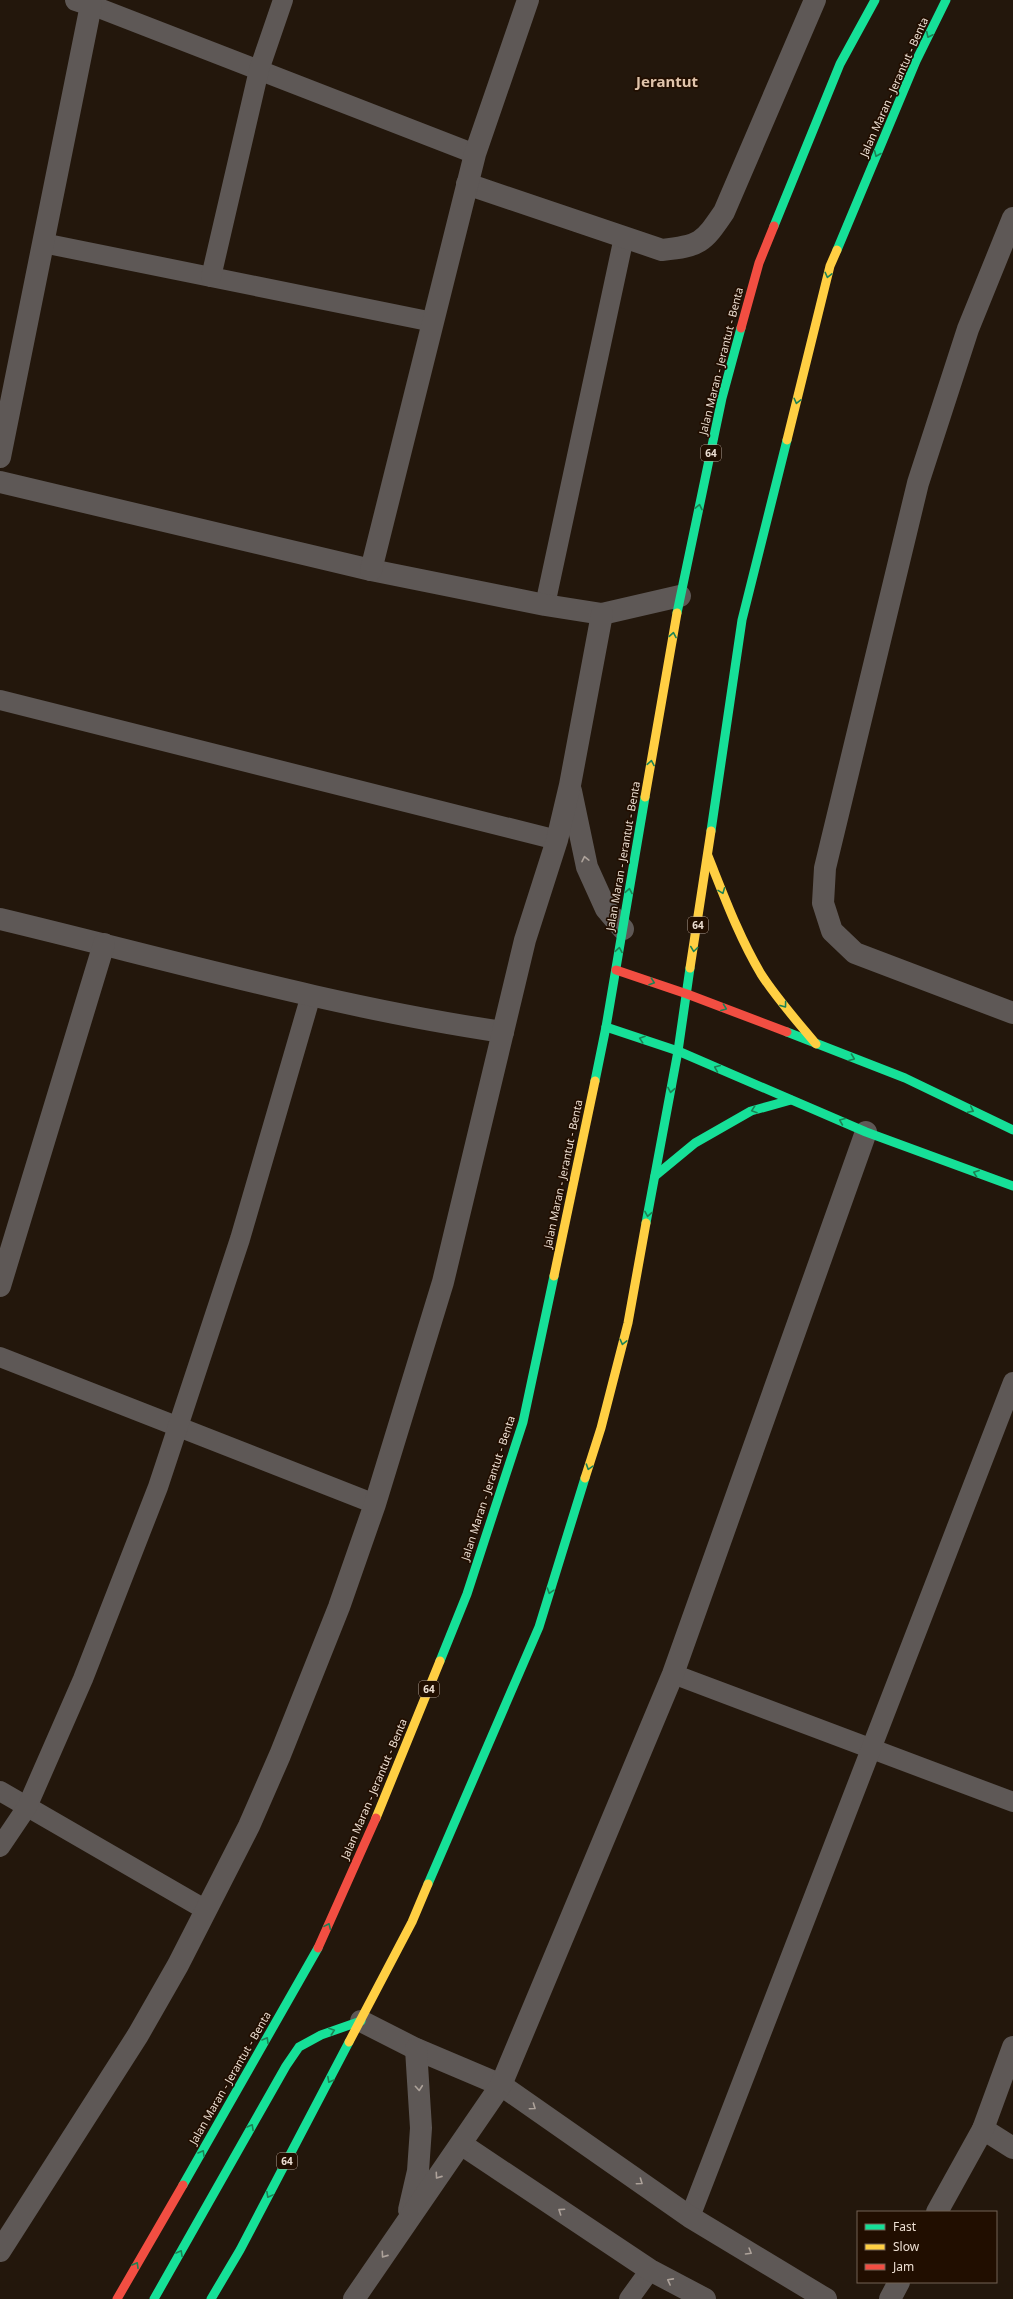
<svg xmlns="http://www.w3.org/2000/svg" width="1013" height="2299" font-family="'Noto Sans',sans-serif">
	<style>
		.lines { fill: none; stroke-linecap: round; stroke-linejoin: round }
		.lane { stroke: #5e5856; stroke-width: 20 }
		.street { stroke: #5e5856; stroke-width: 22 }
		.fast { stroke: #16e098; stroke-width: 9 }
		.slow { stroke: #ffcf43; stroke-width: 9 }
		.jam { stroke: #f24e42; stroke-width: 9 }
		.oneway { stroke: #1b8254 }
		.oneway2 { stroke: #ada29a }
		.labels { text-anchor: middle; stroke-width: 3.5; stroke-linejoin: round; paint-order: stroke }
		.shield { fill: #210e00; stroke: #b0a093; stroke-width: 1 }
		.shield-label { font-size: 10px; font-weight: bold; fill: #eddfd2 }
		.street-label { font-size: 11px; fill: #eddfd2; stroke: #210e00 }
		.district-label { font-size: 15px; font-weight: bold; fill: #e0c4ab; stroke: #210e00 }
	</style>
	<rect width="100%" height="100%" fill="#23170c"/>
	<g class="lines">
		<g class="lane">
			<polyline points="91,5 475,154"/>
			<polyline points="43,243 433,322"/>
			<polyline points="211,277 259,70 283,0"/>
			<polyline points="545,605 624,237"/>
			<polyline points="0,700 557,840"/>
			<polyline points="0,1357 375,1504"/>
			<polyline points="673,1674 1013,1802"/>
			<polyline points="0,1791 206,1910"/>
			<polyline points="0,1847 27,1807 83,1679 158,1487 240,1239 311,995"/>
			<polyline points="690,2217 1013,1382"/>
			<polyline points="629,2299 650,2270"/>
		</g>
		<g class="street">
			<path d="M467 184 662 250C700 246 703 243 724 212L815 0"/>
			<polyline points="1013,218 968,329 918,483 825,868 823,903 832,931 855,953 1013,1013"/>
			<polyline points="0,457 91,5 76,0"/>
			<polyline points="0,482 371,570 545,605 602,614 680,596"/>
			<polyline points="371,570 475,154 528,0"/>
			<polyline points="571,791 587,867 606,909 623,929"/>
			<path d="M0 919C167 959 333 1007 503 1032"/>
			<polyline points="0,1286 104,944"/>
			<polyline points="361,2021 416,2049 501,2085 690,2217 826,2299"/>
			<polyline points="983,2129 1013,2148"/>
			<polyline points="461,2144 650,2270 705,2299"/>
			<polyline points="409,2210 418,2171 421,2128 416,2049"/>
			<polyline points="937,2212 983,2129 1013,2047"/>
			<polyline points="0,2251 138,2035 178,1965 249,1826 280,1755 339,1607 375,1504 443,1282 525,940 557,840 570,785 602,614"/>
			<polyline points="354,2299 501,2085 673,1674 866,1132"/>
			<polyline points="890,2299 899,2282"/>
		</g>
		<g class="fast">
			<polyline points="774,226 840,64 875,0"/>
			<polyline points="837,250 916,61 946,0"/>
			<polyline points="677,613 722,398 741,328"/>
			<polyline points="711,831 742,620 787,440"/>
			<polyline points="606,1027 678,1051 866,1132 1013,1186"/>
			<polyline points="787,1032 905,1078 1013,1130"/>
			<polyline points="595,1081 606,1027 645,797"/>
			<polyline points="655,1176 695,1143 751,1111 791,1100"/>
			<polyline points="646,1223 678,1051 690,968"/>
			<polyline points="440,1661 467,1594 523,1422 554,1276"/>
			<polyline points="428,1884 539,1627 585,1478"/>
			<polyline points="183,2185 318,1948"/>
			<polyline points="154,2299 286,2066 299,2047 321,2035 361,2021"/>
			<polyline points="211,2299 240,2250 349,2042"/>
		</g>
		<g class="slow">
			<polyline points="787,440 830,266 837,250"/>
			<polyline points="645,797 677,613"/>
			<path d="M708 856C724 896 739 937 761 974 777 999 797 1021 816 1044"/>
			<polyline points="690,968 711,831"/>
			<polyline points="554,1276 595,1081"/>
			<polyline points="585,1478 601,1428 628,1323 646,1223"/>
			<polyline points="376,1818 440,1661"/>
			<polyline points="349,2042 412,1922 428,1884"/>
		</g>
		<g class="jam">
			<polyline points="741,328 759,263 774,226"/>
			<polyline points="616,970 687,994 787,1032"/>
			<polyline points="318,1948 376,1818"/>
			<polyline points="117,2299 183,2185"/>
		</g>
	</g>
	<defs><path id="oneway-chevron" d="M-2-3.5L2.5 0L-2 3.5" fill="none" stroke-width="1.6" stroke-linecap="round" stroke-linejoin="round"/></defs>
	<g class="oneway">
		<use href="#oneway-chevron" transform="translate(929 35) rotate(116)"/>
		<use href="#oneway-chevron" transform="translate(877 154) rotate(113)"/>
		<use href="#oneway-chevron" transform="translate(828 275) rotate(104)"/>
		<use href="#oneway-chevron" transform="translate(797 401) rotate(104)"/>
		<use href="#oneway-chevron" transform="translate(699 507) rotate(-78)"/>
		<use href="#oneway-chevron" transform="translate(673 635) rotate(-80)"/>
		<use href="#oneway-chevron" transform="translate(651 763) rotate(-80)"/>
		<use href="#oneway-chevron" transform="translate(629 891) rotate(-80)"/>
		<use href="#oneway-chevron" transform="translate(722 891) rotate(69)"/>
		<use href="#oneway-chevron" transform="translate(694 949) rotate(98)"/>
		<use href="#oneway-chevron" transform="translate(619 950) rotate(-81)"/>
		<use href="#oneway-chevron" transform="translate(652 982) rotate(19)"/>
		<use href="#oneway-chevron" transform="translate(784 1005) rotate(54)"/>
		<use href="#oneway-chevron" transform="translate(724 1008) rotate(21)"/>
		<use href="#oneway-chevron" transform="translate(642 1039) rotate(-161)"/>
		<use href="#oneway-chevron" transform="translate(852 1058) rotate(21)"/>
		<use href="#oneway-chevron" transform="translate(717 1068) rotate(-157)"/>
		<use href="#oneway-chevron" transform="translate(671 1090) rotate(100)"/>
		<use href="#oneway-chevron" transform="translate(754 1110) rotate(161)"/>
		<use href="#oneway-chevron" transform="translate(971 1110) rotate(26)"/>
		<use href="#oneway-chevron" transform="translate(842 1121) rotate(-157)"/>
		<use href="#oneway-chevron" transform="translate(976 1173) rotate(-160)"/>
		<use href="#oneway-chevron" transform="translate(648 1214) rotate(100)"/>
		<use href="#oneway-chevron" transform="translate(623 1342) rotate(104)"/>
		<use href="#oneway-chevron" transform="translate(589 1467) rotate(108)"/>
		<use href="#oneway-chevron" transform="translate(550 1591) rotate(108)"/>
		<use href="#oneway-chevron" transform="translate(328 1926) rotate(-66)"/>
		<use href="#oneway-chevron" transform="translate(332 2031) rotate(-19)"/>
		<use href="#oneway-chevron" transform="translate(266 2040) rotate(-60)"/>
		<use href="#oneway-chevron" transform="translate(330 2080) rotate(118)"/>
		<use href="#oneway-chevron" transform="translate(251 2127) rotate(-61)"/>
		<use href="#oneway-chevron" transform="translate(202 2153) rotate(-60)"/>
		<use href="#oneway-chevron" transform="translate(269 2195) rotate(118)"/>
		<use href="#oneway-chevron" transform="translate(180 2253) rotate(-61)"/>
		<use href="#oneway-chevron" transform="translate(136 2265) rotate(-60)"/>
	</g>
	<g class="oneway2">
		<use href="#oneway-chevron" transform="translate(585 859) rotate(-102)"/>
		<use href="#oneway-chevron" transform="translate(419 2088) rotate(85)"/>
		<use href="#oneway-chevron" transform="translate(533 2107) rotate(35)"/>
		<use href="#oneway-chevron" transform="translate(438 2176) rotate(125)"/>
		<use href="#oneway-chevron" transform="translate(640 2182) rotate(35)"/>
		<use href="#oneway-chevron" transform="translate(561 2211) rotate(-146)"/>
		<use href="#oneway-chevron" transform="translate(749 2252) rotate(31)"/>
		<use href="#oneway-chevron" transform="translate(384 2255) rotate(125)"/>
		<use href="#oneway-chevron" transform="translate(670 2281) rotate(-152)"/>
	</g>
	<g class="labels">
		<g class="shield">
			<rect x="701" y="445" width="20" height="16" rx="3"/>
			<rect x="688" y="917" width="20" height="16" rx="3"/>
			<rect x="419" y="1681" width="20" height="16" rx="3"/>
			<rect x="277" y="2153" width="20" height="16" rx="3"/>
		</g>
		<g class="shield-label">
			<text x="711" y="457">64</text>
			<text x="698" y="929">64</text>
			<text x="429" y="1693">64</text>
			<text x="287" y="2165">64</text>
		</g>
		<g class="street-label">
			<text transform="translate(894 87) rotate(-66)" y="4">Jalan Maran - Jerantut - Benta</text>
			<text transform="translate(721 361) rotate(-76)" y="4">Jalan Maran - Jerantut - Benta</text>
			<text transform="translate(623 856) rotate(-80)" y="4">Jalan Maran - Jerantut - Benta</text>
			<text transform="translate(563 1174) rotate(-78)" y="4">Jalan Maran - Jerantut - Benta</text>
			<text transform="translate(488 1488) rotate(-72)" y="4">Jalan Maran - Jerantut - Benta</text>
			<text transform="translate(374 1789) rotate(-67)" y="4">Jalan Maran - Jerantut - Benta</text>
			<text transform="translate(230 2078) rotate(-60)" y="4">Jalan Maran - Jerantut - Benta</text>
		</g>
		<g class="district-label">
			<text x="667" y="87">Jerantut</text>
		</g>
	</g>
	<rect x="857" y="2211" width="140" height="72" fill="#210e00" stroke="#736254"/>
	<rect x="865" y="2224" width="20" height="6" fill="#16e098" stroke="#736254"/>
	<text x="893" y="2231" font-size="12" fill="#eddfd2">Fast</text>
	<rect x="865" y="2244" width="20" height="6" fill="#ffcf43" stroke="#736254"/>
	<text x="893" y="2251" font-size="12" fill="#eddfd2">Slow</text>
	<rect x="865" y="2264" width="20" height="6" fill="#f24e42" stroke="#736254"/>
	<text x="893" y="2271" font-size="12" fill="#eddfd2">Jam</text>
</svg>
